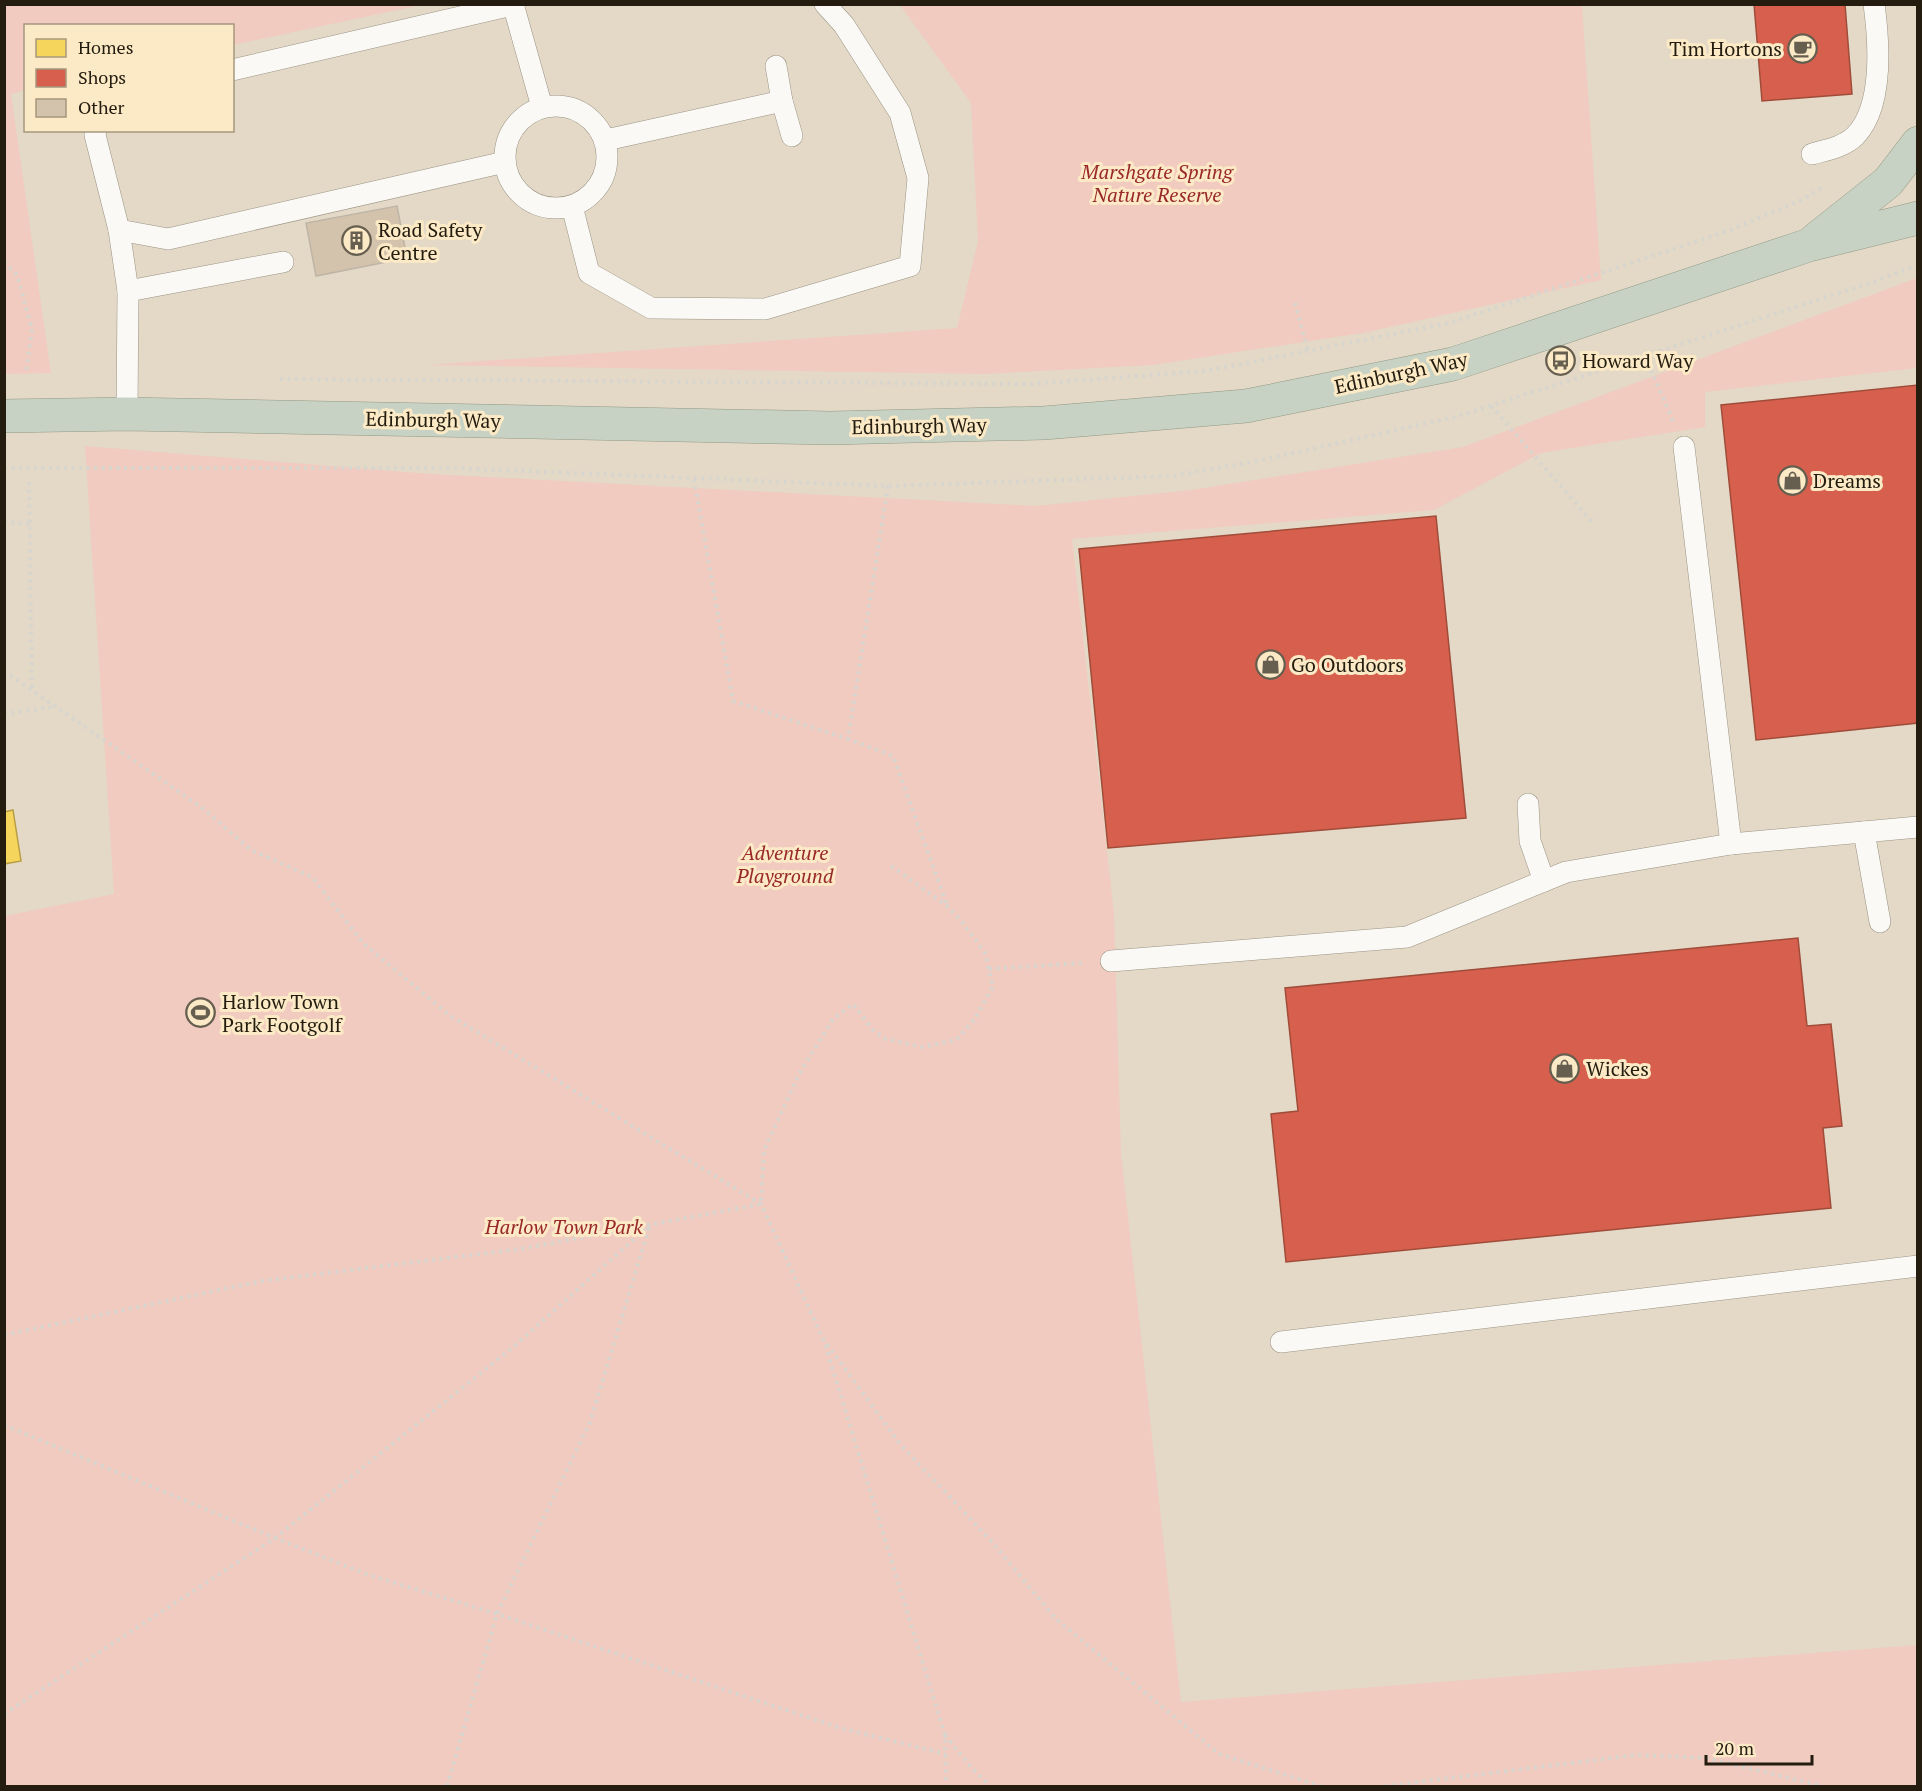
<svg xmlns="http://www.w3.org/2000/svg" width="1922" height="1791" font-family="'PT Serif',serif">
	<style>
		.green { fill: #f1cbc0 }
		.homes { fill: #f6d55c; stroke: #b79e45; stroke-width: 1.5 }
		.shops { fill: #d6604d; stroke: #a04c3a; stroke-width: 1.5 }
		.building { fill: #d3c2ac; stroke: #bfb5a7; stroke-width: 1.5 }
		.lines { fill: none; stroke-linecap: round; stroke-linejoin: round }
		.lane-casing { stroke: #9a9384; stroke-width: 22 }
		.highway-casing { stroke: #929984; stroke-width: 34 }
		.path { stroke: #d8d5cf; stroke-width: 4; stroke-dasharray: 3 4.5; stroke-linecap: butt }
		.lane { stroke: #fbf9f6; stroke-width: 21 }
		.highway { stroke: #c8d2c4; stroke-width: 33 }
		.labels { text-anchor: middle; stroke-width: 6; stroke-linejoin: round; paint-order: stroke }
		.poi-label { font-size: 20px; fill: #231c0f; stroke: #fceac7; text-anchor: start }
		.park-label { font-size: 20px; font-style: italic; fill: #992829; stroke: #fceac7 }
		.street-label { font-size: 20px; fill: #231c0f; stroke: #fceac7 }
	</style>
	<rect width="100%" height="100%" fill="#e3d9c6"/>
	<g class="green">
		<polygon points="4,5 5,4 421,5 233,45 232,26 26,26 25,90 11,94 51,373 5,374"/>
		<polygon points="900,5 1582,5 1601,280 1363,333 1153,365 984,374 425,365 957,328 978,241 971,103"/>
		<polygon points="1917,278 1917,368 1705,392 1705,427 1541,453 1434,510 1072,539 1114,913 1121,1153 1181,1702 1917,1645 1917,1786 5,1786 5,916 114,894 85,446 430,474 1036,506 1191,490 1463,447"/>
	</g>
	<polygon class="homes" points="13,810 21,861 4,864 4,812"/>
	<g class="shops">
		<polygon points="1754,4 1845,4 1852,94 1762,101"/>
		<polygon points="1918,385 1918,723 1756,740 1721,405"/>
		<polygon points="1436,516 1466,818 1108,848 1079,549"/>
		<polygon points="1798,938 1807,1026 1831,1024 1842,1126 1823,1128 1831,1208 1286,1262 1271,1114 1298,1111 1285,988"/>
	</g>
	<polygon class="building" points="397,206 407,258 316,276 306,223"/>
	<g class="lines">
		<defs>
			<g id="lane">
				<polyline points="513,4 542,107"/>
				<polyline points="232,70 512,5"/>
				<polyline points="782,101 792,136"/>
				<circle cx="556" cy="157" r="51"/>
				<polyline points="96,130 95,135 119,230 168,239 505,162"/>
				<polyline points="606,140 782,101 776,66"/>
				<path d="M1812 154C1826 150 1844 147 1855 136 1884 107 1879 41 1874 4"/>
				<polyline points="572,206 589,273 651,308 765,309 910,266 918,178 900,113 844,25 825,4"/>
				<polyline points="119,230 128,291 127,414"/>
				<polyline points="128,291 283,262"/>
				<polyline points="1684,447 1731,844"/>
				<polyline points="1528,804 1530,841 1544,881"/>
				<polyline points="1864,832 1880,922"/>
				<polyline points="1111,961 1407,937 1566,872 1731,844 1918,827"/>
				<polyline points="1281,1342 1918,1266"/>
			</g>
			<g id="highway">
				<polyline points="1815,240 1888,182 1918,143"/>
				<polyline points="4,416 127,414 831,428 1044,423 1246,406 1453,364 1809,245 1918,218"/>
			</g>
		</defs>
		<use href="#lane" class="lane-casing"/>
		<use href="#highway" class="highway-casing"/>
		<g class="path">
			<polyline points="4,262 17,275 32,329 26,374"/>
			<polyline points="1295,303 1308,351"/>
			<polyline points="1645,356 1673,421"/>
			<polyline points="280,379 1030,384 1206,371 1449,323 1728,231 1799,201 1821,188"/>
			<polyline points="1491,406 1593,523"/>
			<polyline points="4,468 449,468 888,486 1172,476 1258,461 1459,416 1870,283 1918,265"/>
			<polyline points="694,479 733,701 848,739"/>
			<polyline points="29,482 32,691"/>
			<polyline points="888,486 848,739 893,756 947,905"/>
			<polyline points="4,522 30,524"/>
			<polyline points="4,671 201,807 251,850 312,877 363,943 449,1015 761,1204 824,1341 945,1735 946,1786"/>
			<polyline points="4,714 54,707"/>
			<polyline points="989,969 1083,963"/>
			<polyline points="4,1335 262,1281 520,1249 761,1204 764,1150 799,1074 833,1019 853,1004 873,1030 886,1039 922,1047 956,1040 974,1020 993,987 985,953 963,923 947,906 890,865"/>
			<polyline points="827,1344 900,1444 992,1542 1056,1619 1219,1754 1321,1786"/>
			<polyline points="4,1425 275,1538 369,1575 497,1614 840,1728 946,1754"/>
			<polyline points="4,1714 275,1538 512,1348 650,1225"/>
			<polyline points="945,1735 971,1767 990,1786"/>
			<polyline points="447,1786 497,1614 590,1422 650,1225"/>
			<polyline points="1385,1786 1636,1755 1707,1758 1822,1786"/>
		</g>
		<use href="#lane" class="lane"/>
		<use href="#highway" class="highway"/>
	</g>
	<defs>
		<symbol id="cafe-ring" viewBox="-11 -11 22 22"><circle r="9.5" fill="#fceac7" stroke="#665e4f" stroke-width="1.5"/><path d="M-5.5-4.5H6V0H3Q3 3.5 0 3.5H-2.5Q-5.5 3.5-5.5 0ZM3-3.2v2h1.7v-2ZM-6 4.5H4V6H-6Z" fill="#665e4f"/></symbol>
		<symbol id="building-ring" viewBox="-11 -11 22 22"><circle r="9.5" fill="#fceac7" stroke="#665e4f" stroke-width="1.5"/><path d="M-4-6H4V6H1V3H-1V6H-4ZM-2.5-4.3h1.7v1.8h-1.7ZM.8-4.3h1.7v1.8H.8ZM-2.5-1h1.7V.8h-1.7ZM.8-1h1.7V.8H.8Z" fill="#665e4f"/></symbol>
		<symbol id="bus-ring" viewBox="-11 -11 22 22"><circle r="9.5" fill="#fceac7" stroke="#665e4f" stroke-width="1.5"/><path d="M-5-6H5V4H4V6H2V4H-2V6H-4V4H-5ZM-3.5-4V0h7V-4ZM-3.5 1.2v1.5H-2V1.2ZM2 1.2v1.5H3.5V1.2Z" fill="#665e4f"/></symbol>
		<symbol id="shop-ring" viewBox="-11 -11 22 22"><circle r="9.5" fill="#fceac7" stroke="#665e4f" stroke-width="1.5"/><path d="M-5-2.5h2.3a2.7 3.5 0 0 1 5.4 0H5L5.5 6h-11ZM-1.5-2.5h3a1.5 2.3 0 0 0-3 0Z" fill="#665e4f"/></symbol>
		<symbol id="stadium-ring" viewBox="-11 -11 22 22"><circle r="9.5" fill="#fceac7" stroke="#665e4f" stroke-width="1.5"/><path d="M0-5a6.5 5 0 1 0 0 10a6.5 5 0 1 0 0-10ZM-3.5-1.8h7v3.6h-7Z" fill="#665e4f"/></symbol>
	</defs>
	<g fill-rule="evenodd">
		<use href="#cafe-ring" x="1786" y="32" width="33" height="33"/>
		<use href="#building-ring" x="340" y="224" width="33" height="33"/>
		<use href="#bus-ring" x="1544" y="344" width="33" height="33"/>
		<use href="#shop-ring" x="1776" y="464" width="33" height="33"/>
		<use href="#shop-ring" x="1254" y="648" width="33" height="33"/>
		<use href="#stadium-ring" x="184" y="996" width="33" height="33"/>
		<use href="#shop-ring" x="1548" y="1052" width="33" height="33"/>
	</g>
	<g class="labels">
		<g class="poi-label">
			<text x="1782" y="56" text-anchor="end">Tim Hortons</text>
			<text x="378" y="237">Road Safety<tspan x="378" dy="23">Centre</tspan></text>
			<text x="1582" y="368">Howard Way</text>
			<text x="1813" y="488">Dreams</text>
			<text x="1291" y="672">Go Outdoors</text>
			<text x="222" y="1009">Harlow Town<tspan x="222" dy="23">Park Footgolf</tspan></text>
			<text x="1586" y="1076">Wickes</text>
		</g>
		<g class="park-label">
			<text x="1157" y="179">Marshgate Spring<tspan x="1157" dy="23">Nature Reserve</tspan></text>
			<text x="785" y="860">Adventure<tspan x="785" dy="23">Playground</tspan></text>
			<text x="564" y="1234">Harlow Town Park</text>
		</g>
		<g class="street-label">
			<text transform="translate(1401 373) rotate(-12)" y="7">Edinburgh Way</text>
			<text transform="translate(433 420) rotate(1)" y="7">Edinburgh Way</text>
			<text transform="translate(919 426) rotate(-1)" y="7">Edinburgh Way</text>
		</g>
	</g>
	<rect width="1922" height="1791" fill="none" stroke="#231c0f" stroke-width="12"/>
	<rect x="24" y="24" width="210" height="108" fill="#fceac7" stroke="#a5987d" stroke-width="1.5"/>
	<rect x="36" y="39" width="30" height="18" fill="#f6d55c" stroke="#a5987d" stroke-width="1.5"/>
	<text x="78" y="54" font-size="18" fill="#231c0f">Homes</text>
	<rect x="36" y="69" width="30" height="18" fill="#d6604d" stroke="#a5987d" stroke-width="1.5"/>
	<text x="78" y="84" font-size="18" fill="#231c0f">Shops</text>
	<rect x="36" y="99" width="30" height="18" fill="#d3c2ac" stroke="#a5987d" stroke-width="1.5"/>
	<text x="78" y="114" font-size="18" fill="#231c0f">Other</text>
	<path d="M1706 1755v9h106v-9" fill="none" stroke="#231c0f" stroke-width="3"/>
	<text x="1715" y="1755" font-size="18" fill="#231c0f" stroke="#fceac7" stroke-width="4.5" paint-order="stroke">20 m</text>
</svg>
